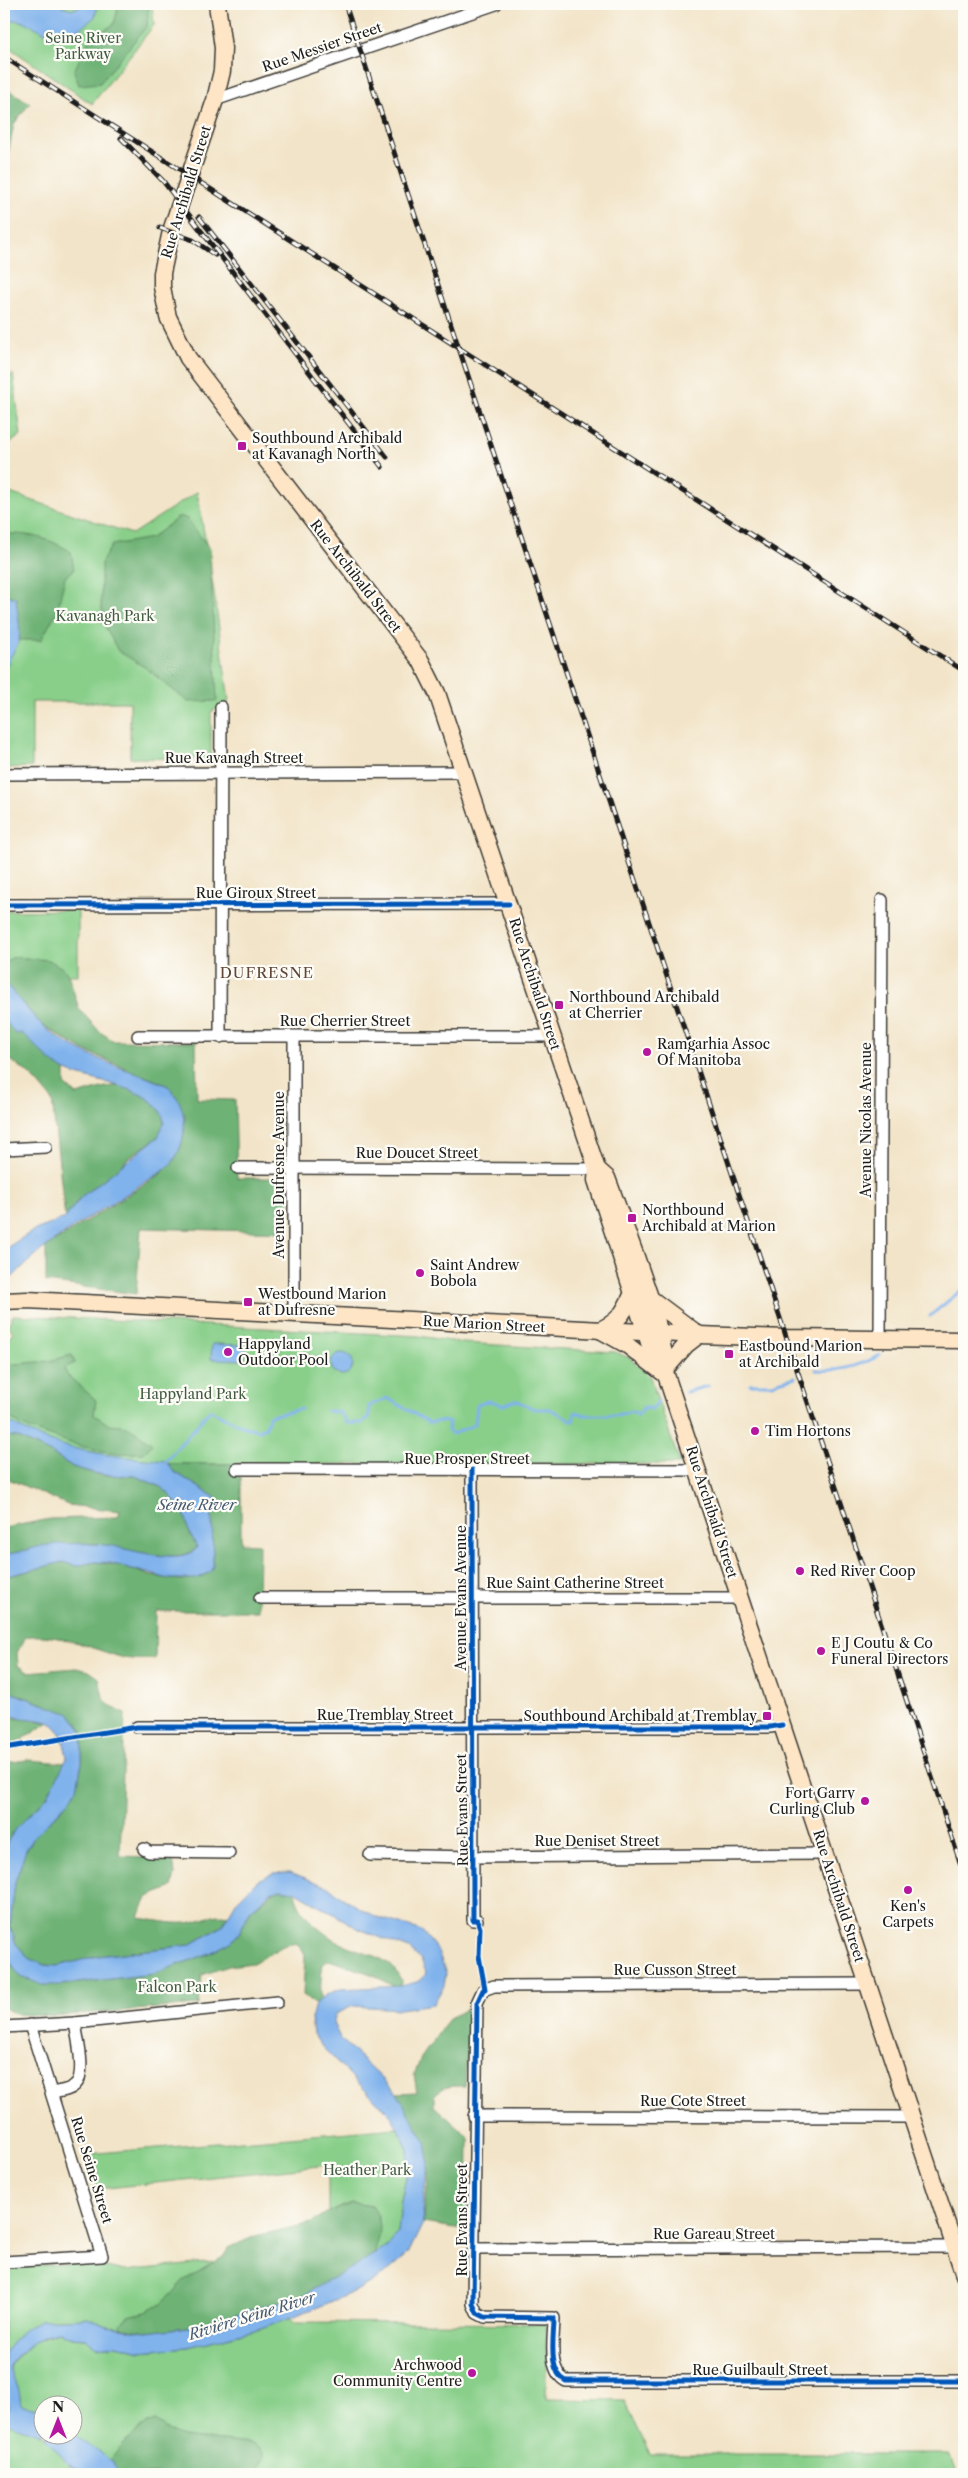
<svg xmlns="http://www.w3.org/2000/svg" width="968" height="2478" font-family="'Libre Caslon Text',serif">
	<style>
		.green { fill: #89cf8a; stroke: #527653; fill-rule: evenodd }
		.forest { fill: #6eb276; stroke: #456749 }
		.water { fill: #80b2ec; stroke: #4e6784 }
		.lines { fill: none; stroke-linecap: round; stroke-linejoin: round }
		.stream { stroke: #80b2ec; stroke-width: 3 }
		.minor-casing { stroke: #3c3a36; stroke-width: 14 }
		.secondary-casing { stroke: #3c3a36; stroke-width: 19 }
		.minor { stroke: #fff; stroke-width: 11 }
		.secondary { stroke: #fde5c5; stroke-width: 16 }
		.rail-casing { stroke: #1c1c1c; stroke-width: 5 }
		.rail { stroke: #fdfcf7; stroke-width: 3; stroke-dasharray: 9; stroke-linecap: butt }
		.cycleway-casing { stroke: #fdfcf7; stroke-width: 8 }
		.cycleway { stroke: #0057b8; stroke-width: 5 }
		.poi-dot { fill: #b5179e; stroke: #fdfcf7; stroke-width: 2 }
		.labels { text-anchor: middle; stroke-width: 4.5; stroke-linejoin: round; paint-order: stroke }
		.park-label { font-size: 14px; fill: #425b42; stroke: #fdfcf7 }
		.street-label { font-size: 14px; fill: #1c1c1c; stroke: #fdfcf7 }
		.poi-label { font-size: 14px; fill: #1c1c1c; stroke: #fdfcf7; text-anchor: start }
		.neighbourhood-label { font-size: 15px; letter-spacing: 1px; fill: #614739; stroke: #fdfcf7 }
		.water-label { font-size: 15px; font-style: italic; fill: #44586f; stroke: #fdfcf7 }
	</style>
	<rect width="100%" height="100%" fill="#fdfcf7"/>
	<filter id="ink" filterUnits="userSpaceOnUse"><feTurbulence type="fractalNoise" baseFrequency=".02" numOctaves="2"/><feDisplacementMap in="SourceGraphic" scale="10" xChannelSelector="R" yChannelSelector="G"/><feConvolveMatrix kernelMatrix="1 2 1 2 8 2 1 2 1" color-interpolation-filters="sRGB"/></filter>
	<filter id="wash" filterUnits="userSpaceOnUse"><feTurbulence type="fractalNoise" baseFrequency=".0096" numOctaves="4" result="noise"/><feDisplacementMap in="SourceGraphic" scale="20" xChannelSelector="R" yChannelSelector="G"/><feGaussianBlur stdDeviation="1.12" result="paint"/><feColorMatrix in="noise" values="0 0 0 0 0 0 0 0 0 0 0 0 0 0 0 0 0 1.4 0 .05"/><feComposite in="paint" operator="in"/></filter>
	<g filter="url(#wash)">
		<rect width="100%" height="100%" fill="#f2e4c8"/>
		<g class="green">
			<polygon points="4,4 152,4 154,25 92,104 4,44"/>
			<polygon points="13,374 21,435 4,448 4,381"/>
			<polygon points="4,491 132,534 197,492 213,585 229,701 211,712 211,759 130,758 130,702 32,702 32,767 4,768 4,659 21,597 4,593"/>
			<polygon points="78,910 78,975 4,974 4,911"/>
			<polygon points="13,1315 419,1336 463,1343 615,1352 630,1358 650,1377 680,1464 166,1464 85,1455 16,1430 4,1420 4,1344 13,1332 8,1325"/>
			<polygon points="397,2128 408,2149 409,2164 401,2201 398,2232 387,2247 374,2256 151,2332 107,2326 87,2318 39,2320 4,2353 4,2267 90,2263 124,2271 328,2251 328,2165 98,2189 86,2154"/>
			<path d="M289 2316 294 2322 546 2324V2399L624 2400 650 2454H951L957 2474H4V2374H10V2364L34 2341 58 2332 69 2337 86 2338 96 2347 118 2345 140 2351 188 2347 262 2328ZM42 2406H72V2436H42Z"/>
		</g>
		<g class="forest">
			<polygon points="119,4 149,4 147,26 100,83 79,85 74,71 88,41 114,24"/>
			<polygon points="4,87 30,103 14,124 4,175"/>
			<polygon points="180,516 187,519 210,549 217,701 188,702 146,668 118,651 106,628 101,605 101,563 112,545 151,538"/>
			<path d="M4 534C28 533 50 538 71 552L74 570 65 577 57 611 41 640H19L16 598 4 594Z"/>
			<polygon points="14,957 49,960 64,969 69,977 79,1009 100,1032 114,1041 196,1042 197,1099 235,1100 237,1178 288,1178 289,1232 141,1228 136,1294 46,1282 46,1247 162,1173 174,1159 184,1130 185,1115 168,1086 83,1050 64,1039 41,1024 4,982 4,962"/>
			<path d="M4 1019 14 1030 22 1033 65 1070V1085L77 1095C89 1092 101 1087 113 1086 130 1085 155 1100 163 1115L164 1128 158 1137 128 1158 112 1176 91 1189 77 1201 65 1218 52 1100C39 1082 24 1067 4 1057Z"/>
			<path d="M72 1355 75 1363 64 1368 67 1375 96 1400 94 1415 108 1424 121 1425 134 1430 152 1444 144 1453C112 1455 86 1449 56 1438 36 1431 19 1428 4 1412V1365L49 1361Z"/>
			<path d="M4 1436 17 1437 51 1453 73 1467 90 1472 103 1475 135 1476 159 1486 167 1491 179 1506 186 1519 188 1529 197 1546C188 1567 127 1549 109 1546 75 1538 37 1550 4 1555V1528L50 1519 118 1517 120 1511 68 1505 4 1477Z"/>
			<path d="M166 1464H234V1476L241 1477V1543L259 1544 258 1611H156L155 1659C145 1659 134 1660 124 1658 95 1650 56 1631 25 1637L17 1653 18 1666 28 1672 76 1668 89 1671 99 1678C104 1704 103 1702 125 1714L120 1856 173 1858 175 1875 172 1887C148 1899 148 1890 139 1918 154 1920 171 1924 186 1923 201 1922 213 1912 228 1916L222 1926 190 1945 98 1956 57 1966 44 1965 29 1958 16 1944 10 1926 15 1882 26 1850 35 1836 63 1808 77 1788 82 1762V1731L77 1722 43 1704 4 1690V1577L63 1562 76 1566 95 1562 124 1566 151 1576 181 1580 201 1577 210 1572 213 1566 212 1511 216 1498 173 1471Z"/>
			<polygon points="4,1714 14,1718 49,1722 17,1743 4,1743"/>
			<polygon points="27,1760 66,1763 47,1797 16,1829 4,1848 4,1763"/>
			<path d="M277 1889 295 1891C296 1910 319 1931 335 1940 352 1950 372 1952 388 1963 394 1967 398 1975 402 1981L401 1986 395 1987 374 1975 329 1960 323 1964C321 1977 320 1988 321 2001L315 2004 303 1995 305 1954 296 1943 283 1946 253 1963 229 1966 202 1975 199 2005 52 2016 14 2014 4 2007V1951L6 1955 61 1985 153 1974 210 1953 231 1942 239 1933 250 1911Z"/>
			<path d="M469 2008 465 2086C452 2086 443 2085 434 2096V2106L469 2137 468 2230 423 2223C422 2206 429 2190 428 2173 427 2159 405 2107 397 2093L417 2092 414 2075 421 2058 445 2024 451 2017Z"/>
			<path d="M352 2203 372 2206C385 2223 379 2236 374 2256L305 2294 196 2326 147 2332 119 2327 128 2316 146 2312 162 2304 183 2281 223 2257 229 2248 255 2236 312 2223 326 2213Z"/>
			<path d="M155 2421 174 2434 182 2437 252 2444 260 2448 265 2456 255 2474H119L111 2460C124 2445 135 2427 155 2421Z"/>
		</g>
		<g class="water">
			<path d="M4 4H57L71 10 86 4H98L95 17C87 23 78 31 69 34 45 44 33 15 4 21Z"/>
			<path d="M4 594 16 598C17 612 23 633 17 646 12 654 8 662 4 671Z"/>
			<path d="M4 982C16 995 27 1010 40 1023 73 1055 127 1068 168 1086 188 1105 189 1136 174 1160 166 1172 152 1177 140 1185 98 1214 48 1238 13 1277H5L4 1253 11 1245 33 1231 65 1218 81 1197 158 1137 164 1122C159 1086 93 1083 66 1071 50 1063 35 1045 22 1033L15 1034 4 1019Z"/>
			<polygon points="212,1344 245,1345 244,1360 211,1359"/>
			<circle cx="342" cy="1364" r="11"/>
			<path d="M4 1418C51 1451 110 1456 166 1461L173 1471 216 1498 212 1511 213 1566 210 1572 195 1579H169L110 1563 95 1562 76 1566 63 1562 4 1577V1555C15 1553 26 1550 37 1547 54 1542 96 1543 113 1546 130 1550 188 1566 197 1547L188 1529 186 1519 179 1506 167 1492 159 1486 135 1476 103 1475 90 1472 73 1467 51 1453 17 1437 4 1436Z"/>
			<path d="M4 1690 70 1714 82 1731V1762L77 1788 71 1799 35 1836 26 1850 15 1882 10 1926 16 1944 29 1958 44 1965 57 1966 98 1956 190 1945 222 1926 236 1902 258 1880 273 1873 290 1872 331 1888 341 1897 374 1916 422 1931 438 1951 446 1973 444 1986 433 2004 400 2009 353 2006 336 2014 333 2023 340 2038 397 2093 426 2143 429 2160 422 2210 423 2223 408 2254 386 2273 358 2290 321 2306 262 2328 188 2347 140 2351 117 2345 96 2347 86 2338 69 2337 58 2332 46 2335 29 2345 10 2363C9 2375 13 2378 18 2387 20 2393 20 2399 21 2405L42 2409V2435L9 2424 7 2415 10 2406 4 2394V2353L22 2331 39 2320 87 2318 107 2326 147 2332 196 2326 305 2294 387 2247 398 2232 401 2201 409 2164 408 2149 392 2117 323 2048 313 2034 311 2019 315 2004 326 1995 340 1989 401 1986 417 1982 424 1977 426 1972 421 1960 409 1949 359 1929 295 1891 281 1889 271 1892 250 1911 239 1933 231 1942 210 1953 153 1974 61 1985H43L21 1977 13 1967 4 1951V1848L15 1829 47 1797 67 1758C59 1708 42 1726 4 1714Z"/>
			<polygon points="73,2434 111,2460 119,2474 86,2474 67,2463 44,2436"/>
		</g>
		<g class="lines">
			<g class="stream">
				<polyline points="930,1316 964,1288"/>
				<path d="M816 1370C839 1372 859 1367 880 1355"/>
				<polyline points="750,1384 772,1384 795,1377"/>
				<polyline points="686,1392 708,1386"/>
				<path d="M327 1411 339 1412 347 1423H362L369 1417V1406L387 1398 430 1423C435 1422 443 1419 449 1423L448 1431 453 1434 475 1424 477 1406C486 1398 493 1402 503 1405L516 1400 534 1409H550L573 1421 575 1413 577 1412 584 1415H617L632 1411 638 1415 644 1407 650 1409 655 1407 658 1401"/>
				<polyline points="166,1461 210,1410 245,1427 259,1430 266,1427 269,1416 301,1409"/>
			</g>
		</g>
	</g>
	<g filter="url(#ink)">
		<g class="lines">
			<defs>
				<g id="minor">
					<polyline points="215,100 496,4"/>
					<polyline points="4,774 465,772"/>
					<polyline points="4,905 509,904"/>
					<polyline points="138,1036 552,1036"/>
					<polyline points="220,1037 221,707"/>
					<polyline points="4,1149 46,1147"/>
					<polyline points="238,1168 597,1169"/>
					<polyline points="294,1314 294,1037"/>
					<polyline points="880,1339 882,900"/>
					<polyline points="237,1469 698,1470"/>
					<polyline points="472,1470 473,1920 477,1920"/>
					<polyline points="260,1598 740,1598"/>
					<polyline points="137,1727 770,1727 782,1725"/>
					<polyline points="144,1849 149,1852 229,1853"/>
					<polyline points="370,1855 473,1857 825,1854"/>
					<path d="M868 1984 494 1986 483 1990 477 2003 473 2304 477 2313 485 2317 554 2318C554 2337 547 2371 566 2381H964"/>
					<polyline points="4,2027 75,2023 277,2002"/>
					<path d="M52 2093C60 2091 69 2091 75 2085 87 2075 77 2037 75 2023"/>
					<polyline points="474,2116 912,2117"/>
					<polyline points="473,2249 955,2247"/>
					<polyline points="4,2262 102,2256 30,2025"/>
				</g>
				<g id="secondary">
					<polyline points="217,4 223,48 222,71 215,100 171,231 162,273 162,287 168,317 188,358 421,661 437,693 597,1169 596,1180 657,1367"/>
					<polyline points="597,1169 607,1178 635,1254 654,1309 667,1367"/>
					<polyline points="651,1299 699,1335"/>
					<polyline points="4,1301 27,1300 699,1335 787,1338 964,1340"/>
					<polyline points="600,1330 627,1345 666,1375 964,2275"/>
					<path d="M600 1330C621 1320 624 1312 634 1291"/>
					<polyline points="668,1366 686,1345 699,1335"/>
				</g>
			</defs>
			<use href="#minor" class="minor-casing"/>
			<use href="#secondary" class="secondary-casing"/>
			<use href="#minor" class="minor"/>
			<use href="#secondary" class="secondary"/>
			<defs>
				<g id="rail">
					<polyline points="345,4 964,1874"/>
					<polyline points="4,57 964,671"/>
					<polyline points="121,138 163,181 382,467"/>
					<polyline points="199,217 387,457"/>
					<polyline points="160,228 193,240 215,255"/>
				</g>
			</defs>
			<use href="#rail" class="rail-casing"/>
			<use href="#rail" class="rail"/>
			<defs>
				<g id="cycleway">
					<polyline points="4,905 509,904"/>
					<polyline points="472,1470 473,1920 477,1920 480,1928 479,1956 485,1989"/>
					<polyline points="4,1748 137,1727 770,1727 782,1725"/>
					<path d="M483 1990 477 2003 473 2304 477 2313 485 2317 554 2318C554 2337 547 2371 566 2381H964"/>
				</g>
			</defs>
			<use href="#cycleway" class="cycleway-casing"/>
			<use href="#cycleway" class="cycleway"/>
		</g>
	</g>
	<g class="poi-dot">
		<rect x="237" y="441" width="10" height="10" rx="2.5"/>
		<rect x="554" y="1000" width="10" height="10" rx="2.5"/>
		<circle cx="647" cy="1052" r="5"/>
		<rect x="627" y="1213" width="10" height="10" rx="2.5"/>
		<circle cx="420" cy="1273" r="5"/>
		<rect x="243" y="1297" width="10" height="10" rx="2.5"/>
		<circle cx="228" cy="1352" r="5"/>
		<rect x="724" y="1349" width="10" height="10" rx="2.5"/>
		<circle cx="755" cy="1431" r="5"/>
		<circle cx="800" cy="1571" r="5"/>
		<circle cx="821" cy="1651" r="5"/>
		<rect x="762" y="1711" width="10" height="10" rx="2.5"/>
		<circle cx="865" cy="1801" r="5"/>
		<circle cx="908" cy="1890" r="5"/>
		<circle cx="472" cy="2373" r="5"/>
	</g>
	<g class="labels">
		<g class="park-label">
			<text x="83" y="43">Seine River<tspan x="83" dy="16">Parkway</tspan></text>
			<text x="105" y="621">Kavanagh Park</text>
			<text x="193" y="1399">Happyland Park</text>
			<text x="177" y="1992">Falcon Park</text>
			<text x="367" y="2175">Heather Park</text>
		</g>
		<g class="street-label">
			<text transform="translate(322 47) rotate(-19)" y="5">Rue Messier Street</text>
			<text transform="translate(186 192) rotate(-73)" y="5">Rue Archibald Street</text>
			<text transform="translate(356 576) rotate(52)" y="5">Rue Archibald Street</text>
			<text x="234" y="763">Rue Kavanagh Street</text>
			<text x="256" y="898">Rue Giroux Street</text>
			<text transform="translate(535 984) rotate(72)" y="5">Rue Archibald Street</text>
			<text x="345" y="1026">Rue Cherrier Street</text>
			<text transform="translate(866 1120) rotate(-90)" y="5">Avenue Nicolas Avenue</text>
			<text x="417" y="1158">Rue Doucet Street</text>
			<text transform="translate(279 1175) rotate(-90)" y="5">Avenue Dufresne Avenue</text>
			<text transform="translate(484 1324) rotate(3)" y="5">Rue Marion Street</text>
			<text x="467" y="1464">Rue Prosper Street</text>
			<text transform="translate(712 1512) rotate(72)" y="5">Rue Archibald Street</text>
			<text x="575" y="1588">Rue Saint Catherine Street</text>
			<text transform="translate(461 1598) rotate(-90)" y="5">Avenue Evans Avenue</text>
			<text x="385" y="1720">Rue Tremblay Street</text>
			<text transform="translate(462 1810) rotate(-91)" y="5">Rue Evans Street</text>
			<text x="597" y="1846">Rue Deniset Street</text>
			<text transform="translate(839 1896) rotate(72)" y="5">Rue Archibald Street</text>
			<text x="675" y="1975">Rue Cusson Street</text>
			<text x="693" y="2106">Rue Cote Street</text>
			<text transform="translate(92 2170) rotate(73)" y="5">Rue Seine Street</text>
			<text transform="translate(462 2220) rotate(-90)" y="5">Rue Evans Street</text>
			<text x="714" y="2239">Rue Gareau Street</text>
			<text x="760" y="2375">Rue Guilbault Street</text>
		</g>
		<g class="poi-label">
			<text x="252" y="443">Southbound Archibald<tspan x="252" dy="16">at Kavanagh North</tspan></text>
			<text x="569" y="1002">Northbound Archibald<tspan x="569" dy="16">at Cherrier</tspan></text>
			<text x="657" y="1049">Ramgarhia Assoc<tspan x="657" dy="16">Of Manitoba</tspan></text>
			<text x="642" y="1215">Northbound<tspan x="642" dy="16">Archibald at Marion</tspan></text>
			<text x="430" y="1270">Saint Andrew<tspan x="430" dy="16">Bobola</tspan></text>
			<text x="258" y="1299">Westbound Marion<tspan x="258" dy="16">at Dufresne</tspan></text>
			<text x="238" y="1349">Happyland<tspan x="238" dy="16">Outdoor Pool</tspan></text>
			<text x="739" y="1351">Eastbound Marion<tspan x="739" dy="16">at Archibald</tspan></text>
			<text x="765" y="1436">Tim Hortons</text>
			<text x="810" y="1576">Red River Coop</text>
			<text x="831" y="1648">E J Coutu &amp; Co<tspan x="831" dy="16">Funeral Directors</tspan></text>
			<text x="757" y="1721" text-anchor="end">Southbound Archibald at Tremblay</text>
			<text x="855" y="1798" text-anchor="end">Fort Garry<tspan x="855" dy="16">Curling Club</tspan></text>
			<text x="908" y="1911" text-anchor="middle">Ken's<tspan x="908" dy="16">Carpets</tspan></text>
			<text x="462" y="2370" text-anchor="end">Archwood<tspan x="462" dy="16">Community Centre</tspan></text>
		</g>
		<g class="neighbourhood-label">
			<text x="267" y="978">DUFRESNE</text>
		</g>
		<g class="water-label">
			<text x="197" y="1510">Seine River</text>
			<text transform="translate(252 2316) rotate(-17)" y="5">Rivière Seine River</text>
		</g>
	</g>
	<rect width="968" height="2478" fill="none" stroke="#fdfcf7" stroke-width="20"/>
	<g transform="translate(58 2420)"><circle r="24" fill="#fdfcf7" stroke="#a3a29f"/>
	<path d="M0-4L9 19L0 12L-9 19Z" fill="#b5179e"/>
	<text y="-8" font-size="14" font-weight="bold" text-anchor="middle" fill="#1c1c1c">N</text>
	</g>
</svg>
